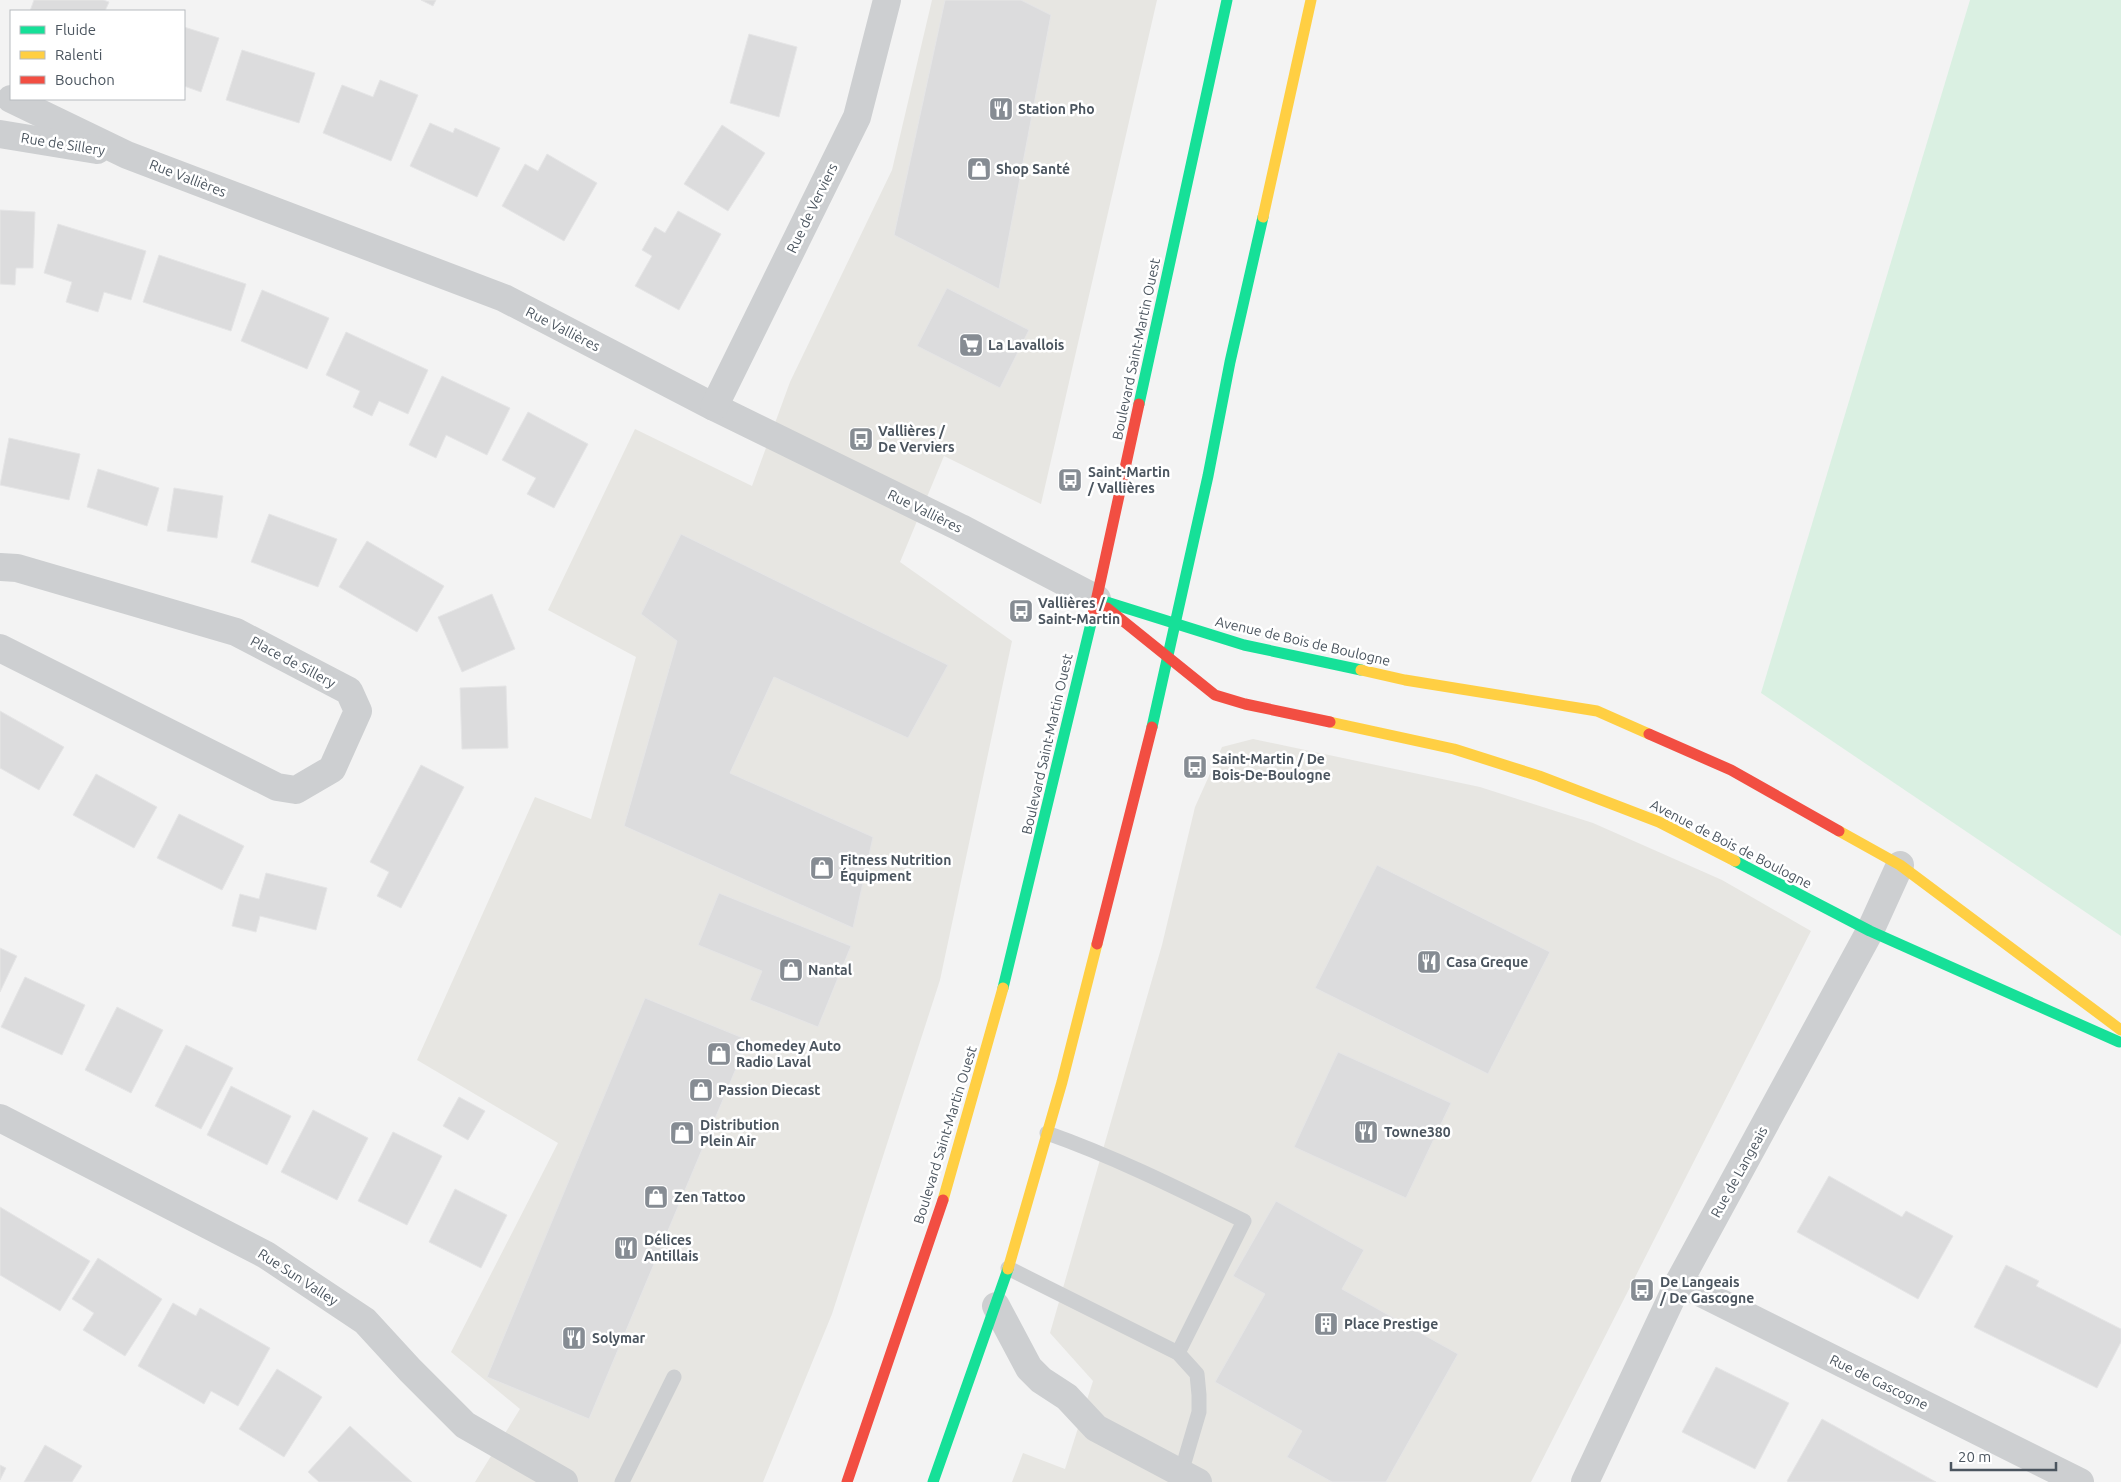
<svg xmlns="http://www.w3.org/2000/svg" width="2121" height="1482" font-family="Ubuntu,sans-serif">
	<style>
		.commercial { fill: #e7e6e2 }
		.green { fill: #daf0e2 }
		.building { fill: #dcdcdd; stroke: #e5e5e6 }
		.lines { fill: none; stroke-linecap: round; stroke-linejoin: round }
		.lane { stroke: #cdcfd1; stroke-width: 15 }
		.street { stroke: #cdcfd1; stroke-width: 28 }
		.fast { stroke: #16e098; stroke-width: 11 }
		.slow { stroke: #ffcf43; stroke-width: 11 }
		.jam { stroke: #f24e42; stroke-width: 11 }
		.labels { text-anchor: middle; stroke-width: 5; stroke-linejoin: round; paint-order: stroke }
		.poi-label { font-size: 14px; font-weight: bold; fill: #4b555f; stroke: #fff; text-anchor: start }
		.street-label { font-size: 14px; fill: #4b555f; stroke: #fff }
	</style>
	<rect width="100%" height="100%" fill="#f3f3f3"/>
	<g class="commercial">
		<polygon points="932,0 1157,0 1041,504 944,456 900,562 1012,641 940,980 832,1314 763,1482 475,1482 520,1409 451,1352 558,1143 417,1060 535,797 591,819 636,657 548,610 635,429 752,486 790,382 892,170"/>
		<polygon points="1253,739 1480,787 1593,823 1722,880 1811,931 1531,1482 1012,1482 1023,1453 1065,1469 1093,1381 1050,1333 1162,945 1195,807 1222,747"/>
	</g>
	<polygon class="green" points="1970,0 2121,0 2121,936 1761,693"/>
	<g class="building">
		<polygon points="34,0 103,0 109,2 105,11 30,11"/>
		<polygon points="421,0 436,0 433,6"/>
		<polygon points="945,0 1021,0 1051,15 999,289 894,235"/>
		<polygon points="184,27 219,38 201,92 184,86"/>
		<polygon points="749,34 797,47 779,117 730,103"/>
		<polygon points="242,50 315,73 299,123 226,100"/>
		<polygon points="380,80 418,95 391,161 323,133 342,85 373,97"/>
		<polygon points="430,123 453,133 455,128 500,148 477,197 410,166"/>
		<polygon points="722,125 765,153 728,211 684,184"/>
		<polygon points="547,154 597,183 564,241 502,206 525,164 538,171"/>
		<polygon points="0,210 35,212 33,268 16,268 15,285 0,284"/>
		<polygon points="678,211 721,234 679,310 635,286 652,256 642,250 655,227 665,233"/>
		<polygon points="58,224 146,251 131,300 104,292 98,312 66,302 72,282 44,273"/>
		<polygon points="159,255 246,284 231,331 143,302"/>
		<polygon points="947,288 1029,330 1000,388 917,346"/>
		<polygon points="262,290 329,318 307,369 241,341"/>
		<polygon points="346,332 428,370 408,414 379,401 372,416 353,407 360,391 326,375"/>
		<polygon points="442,376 510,408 487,455 446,435 436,458 409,445"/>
		<polygon points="528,412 588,444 554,508 527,494 536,478 502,460"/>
		<polygon points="9,438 80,454 69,500 0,485"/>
		<polygon points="98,469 159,488 147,526 87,507"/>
		<polygon points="174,488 223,496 217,538 167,531"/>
		<polygon points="269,514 337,539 318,587 251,562"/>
		<polygon points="681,534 948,665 908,738 774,677 730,773 873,837 853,928 624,826 677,641 641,614"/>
		<polygon points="367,541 444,586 417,632 339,587"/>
		<polygon points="492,594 515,649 462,672 438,617"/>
		<polygon points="506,686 508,748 462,749 460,688"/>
		<polygon points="0,711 64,747 39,790 0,768"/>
		<polygon points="421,765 464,787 401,908 377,896 389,872 370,862"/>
		<polygon points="96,774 157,807 134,848 73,815"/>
		<polygon points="179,814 244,846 222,890 157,858"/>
		<polygon points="1377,865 1550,952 1488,1074 1315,988"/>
		<polygon points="266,873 327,888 316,930 260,916 256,932 232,926 240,894 259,899"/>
		<polygon points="719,893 851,946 818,1027 750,1000 762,971 698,945"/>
		<polygon points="0,948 17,956 0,992"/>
		<polygon points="25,977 85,1005 62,1055 1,1027"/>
		<polygon points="645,998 748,1040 589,1419 487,1377"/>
		<polygon points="117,1007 163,1030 131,1093 85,1070"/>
		<polygon points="186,1045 233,1068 201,1129 155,1106"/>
		<polygon points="1338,1052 1451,1103 1406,1198 1294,1147"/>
		<polygon points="231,1086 291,1116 267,1165 207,1135"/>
		<polygon points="459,1097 485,1111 468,1140 443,1126"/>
		<polygon points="313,1110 368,1138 337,1200 281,1172"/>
		<polygon points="393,1132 442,1156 407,1225 358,1201"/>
		<polygon points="1829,1176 1902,1217 1906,1211 1953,1236 1918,1299 1797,1232"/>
		<polygon points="455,1189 507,1215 481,1268 429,1242"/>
		<polygon points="1276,1201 1364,1250 1342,1289 1458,1354 1386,1482 1332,1482 1287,1457 1302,1431 1215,1382 1265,1294 1233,1276"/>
		<polygon points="0,1207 90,1261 60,1311 0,1275"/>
		<polygon points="98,1258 162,1299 125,1356 83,1330 94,1313 72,1299"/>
		<polygon points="2006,1265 2039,1281 2036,1286 2121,1329 2121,1342 2097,1388 1974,1327"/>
		<polygon points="173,1303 196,1316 200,1308 270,1348 238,1406 211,1391 204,1404 138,1366"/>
		<polygon points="1716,1367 1789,1403 1755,1469 1682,1432"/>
		<polygon points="277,1369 322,1397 284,1457 239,1429"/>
		<polygon points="1822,1419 1936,1482 1788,1482 1787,1481"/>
		<polygon points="350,1426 412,1482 319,1482 308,1472"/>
		<polygon points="45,1445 82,1466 72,1482 24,1482"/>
		<polygon points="0,1465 6,1468 0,1480"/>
	</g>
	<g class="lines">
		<g class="lane">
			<path d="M1047 1133C1115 1157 1179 1189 1244 1221L1178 1353"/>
			<polyline points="1008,1268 1178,1353 1197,1374 1199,1395 1199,1412 1181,1473"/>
			<polyline points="622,1482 674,1377"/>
		</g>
		<g class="street">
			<polyline points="11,99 127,155 504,298 714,407 961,528 1097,599"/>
			<polyline points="0,134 97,150"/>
			<polyline points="714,407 857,117 887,0"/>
			<polyline points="0,567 17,568 236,632 349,691 358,711 332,769 296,790 277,787 0,648"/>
			<polyline points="0,1118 266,1255 365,1321 410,1370 465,1425 564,1482"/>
			<polyline points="1679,1282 2080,1482"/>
			<polyline points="996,1306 1029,1368 1041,1380 1067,1397 1096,1428 1198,1482"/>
			<polyline points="1585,1482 1679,1282 1870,931 1900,865"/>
		</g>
		<g class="fast">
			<polyline points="1139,404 1227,0"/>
			<polyline points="1097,599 1244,645 1361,670"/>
			<polyline points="1152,727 1208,476 1230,362 1263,217"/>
			<polyline points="1735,861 1870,931 2119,1042"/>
			<polyline points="1003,988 1093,615"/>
			<polyline points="933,1482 1008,1269"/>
		</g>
		<g class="slow">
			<polyline points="1263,217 1311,0"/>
			<polyline points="1361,670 1405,680 1597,711 1649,734"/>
			<polyline points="1330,722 1454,749 1539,776 1659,822 1735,861"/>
			<polyline points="1839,831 1900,865 2121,1030"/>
			<polyline points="943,1200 1003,988"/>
			<polyline points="1008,1269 1062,1082 1097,944"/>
		</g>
		<g class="jam">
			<polyline points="1107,608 1215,695 1245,704 1330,722"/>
			<polyline points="1093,615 1139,404"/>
			<polyline points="1649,734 1731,770 1839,831"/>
			<polyline points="1097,944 1152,727"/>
			<polyline points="847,1482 943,1200"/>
		</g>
	</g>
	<defs>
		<symbol id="restaurant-square" viewBox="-11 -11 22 22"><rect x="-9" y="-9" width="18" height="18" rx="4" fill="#868c93" stroke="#fff"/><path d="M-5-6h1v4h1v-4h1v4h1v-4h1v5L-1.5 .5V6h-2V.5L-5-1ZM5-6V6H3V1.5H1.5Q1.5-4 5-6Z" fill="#fff"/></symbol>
		<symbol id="shop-square" viewBox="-11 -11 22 22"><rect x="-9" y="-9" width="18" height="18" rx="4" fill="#868c93" stroke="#fff"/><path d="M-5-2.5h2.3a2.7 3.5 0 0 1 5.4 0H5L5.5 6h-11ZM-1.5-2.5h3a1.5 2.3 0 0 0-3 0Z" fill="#fff"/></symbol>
		<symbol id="supermarket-square" viewBox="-11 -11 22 22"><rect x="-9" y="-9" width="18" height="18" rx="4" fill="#868c93" stroke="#fff"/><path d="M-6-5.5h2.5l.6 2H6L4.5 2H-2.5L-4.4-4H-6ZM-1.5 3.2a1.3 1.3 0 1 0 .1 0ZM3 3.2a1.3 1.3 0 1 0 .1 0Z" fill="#fff"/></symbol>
		<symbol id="bus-square" viewBox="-11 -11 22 22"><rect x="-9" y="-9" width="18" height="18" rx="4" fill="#868c93" stroke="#fff"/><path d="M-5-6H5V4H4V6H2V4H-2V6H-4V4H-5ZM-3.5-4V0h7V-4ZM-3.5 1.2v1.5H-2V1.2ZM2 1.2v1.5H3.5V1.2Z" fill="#fff"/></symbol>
		<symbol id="building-square" viewBox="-11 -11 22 22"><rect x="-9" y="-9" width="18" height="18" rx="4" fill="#868c93" stroke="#fff"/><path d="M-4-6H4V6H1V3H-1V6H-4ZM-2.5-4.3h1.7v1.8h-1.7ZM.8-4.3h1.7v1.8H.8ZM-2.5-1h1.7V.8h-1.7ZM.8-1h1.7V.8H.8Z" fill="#fff"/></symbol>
	</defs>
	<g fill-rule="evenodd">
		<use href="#restaurant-square" x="987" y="95" width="28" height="28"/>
		<use href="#shop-square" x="965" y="155" width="28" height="28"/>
		<use href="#supermarket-square" x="957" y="331" width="28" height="28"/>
		<use href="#bus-square" x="847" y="425" width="28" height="28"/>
		<use href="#bus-square" x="1056" y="466" width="28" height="28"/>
		<use href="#bus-square" x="1007" y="597" width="28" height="28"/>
		<use href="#bus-square" x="1181" y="753" width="28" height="28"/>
		<use href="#shop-square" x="808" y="854" width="28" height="28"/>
		<use href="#restaurant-square" x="1415" y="948" width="28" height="28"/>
		<use href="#shop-square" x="777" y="956" width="28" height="28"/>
		<use href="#shop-square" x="705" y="1040" width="28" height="28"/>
		<use href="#shop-square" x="687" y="1076" width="28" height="28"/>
		<use href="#restaurant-square" x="1352" y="1118" width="28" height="28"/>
		<use href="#shop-square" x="668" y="1119" width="28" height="28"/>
		<use href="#shop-square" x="642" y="1183" width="28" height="28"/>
		<use href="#restaurant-square" x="612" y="1234" width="28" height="28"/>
		<use href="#bus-square" x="1628" y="1276" width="28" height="28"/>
		<use href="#building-square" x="1312" y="1310" width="28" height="28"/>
		<use href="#restaurant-square" x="560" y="1324" width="28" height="28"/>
	</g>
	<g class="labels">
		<g class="poi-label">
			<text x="1018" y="114">Station Pho</text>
			<text x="996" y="174">Shop Santé</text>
			<text x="988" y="350">La Lavallois</text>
			<text x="878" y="436">Vallières /<tspan x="878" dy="16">De Verviers</tspan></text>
			<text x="1088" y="477">Saint-Martin<tspan x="1088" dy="16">/ Vallières</tspan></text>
			<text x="1038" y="608">Vallières /<tspan x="1038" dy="16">Saint-Martin</tspan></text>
			<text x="1212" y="764">Saint-Martin / De<tspan x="1212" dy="16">Bois-De-Boulogne</tspan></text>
			<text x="840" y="865">Fitness Nutrition<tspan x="840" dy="16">Équipment</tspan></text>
			<text x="1446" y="967">Casa Greque</text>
			<text x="808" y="975">Nantal</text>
			<text x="736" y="1051">Chomedey Auto<tspan x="736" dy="16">Radio Laval</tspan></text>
			<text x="718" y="1095">Passion Diecast</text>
			<text x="700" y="1130">Distribution<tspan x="700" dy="16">Plein Air</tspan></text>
			<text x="1384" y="1137">Towne380</text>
			<text x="674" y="1202">Zen Tattoo</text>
			<text x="644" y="1245">Délices<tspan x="644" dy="16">Antillais</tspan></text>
			<text x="1660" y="1287">De Langeais<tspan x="1660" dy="16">/ De Gascogne</tspan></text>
			<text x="1344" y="1329">Place Prestige</text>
			<text x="592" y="1343">Solymar</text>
		</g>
		<g class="street-label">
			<text transform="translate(63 144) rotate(9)" y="5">Rue de Sillery</text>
			<text transform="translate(188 178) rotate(21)" y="5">Rue Vallières</text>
			<text transform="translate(812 208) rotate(-64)" y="5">Rue de Verviers</text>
			<text transform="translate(563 329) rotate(27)" y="5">Rue Vallières</text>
			<text transform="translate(1136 349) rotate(-78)" y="5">Boulevard Saint-Martin Ouest</text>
			<text transform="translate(925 511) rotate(26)" y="5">Rue Vallières</text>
			<text transform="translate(1303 641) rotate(13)" y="5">Avenue de Bois de Boulogne</text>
			<text transform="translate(293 662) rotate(28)" y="5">Place de Sillery</text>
			<text transform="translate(1047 744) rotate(-77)" y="5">Boulevard Saint-Martin Ouest</text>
			<text transform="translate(1731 844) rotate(27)" y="5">Avenue de Bois de Boulogne</text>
			<text transform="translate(945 1135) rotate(-73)" y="5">Boulevard Saint-Martin Ouest</text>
			<text transform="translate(1739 1172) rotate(-61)" y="5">Rue de Langeais</text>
			<text transform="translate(298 1277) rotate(33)" y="5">Rue Sun Valley</text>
			<text transform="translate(1879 1382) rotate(26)" y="5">Rue de Gascogne</text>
		</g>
	</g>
	<rect x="10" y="10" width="175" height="90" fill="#ffffff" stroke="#b7bbbf"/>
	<rect x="20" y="26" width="25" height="8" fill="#16e098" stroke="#b7bbbf"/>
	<text x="55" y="35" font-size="15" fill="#4b555f">Fluide</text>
	<rect x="20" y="51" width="25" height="8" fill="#ffcf43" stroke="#b7bbbf"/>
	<text x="55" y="60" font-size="15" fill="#4b555f">Ralenti</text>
	<rect x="20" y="76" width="25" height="8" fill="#f24e42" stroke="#b7bbbf"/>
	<text x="55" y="85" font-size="15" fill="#4b555f">Bouchon</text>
	<path d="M1951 1462v8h105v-8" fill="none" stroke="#4b555f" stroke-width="2.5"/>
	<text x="1958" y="1462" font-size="15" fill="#4b555f" stroke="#ffffff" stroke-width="4" paint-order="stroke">20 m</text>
</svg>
